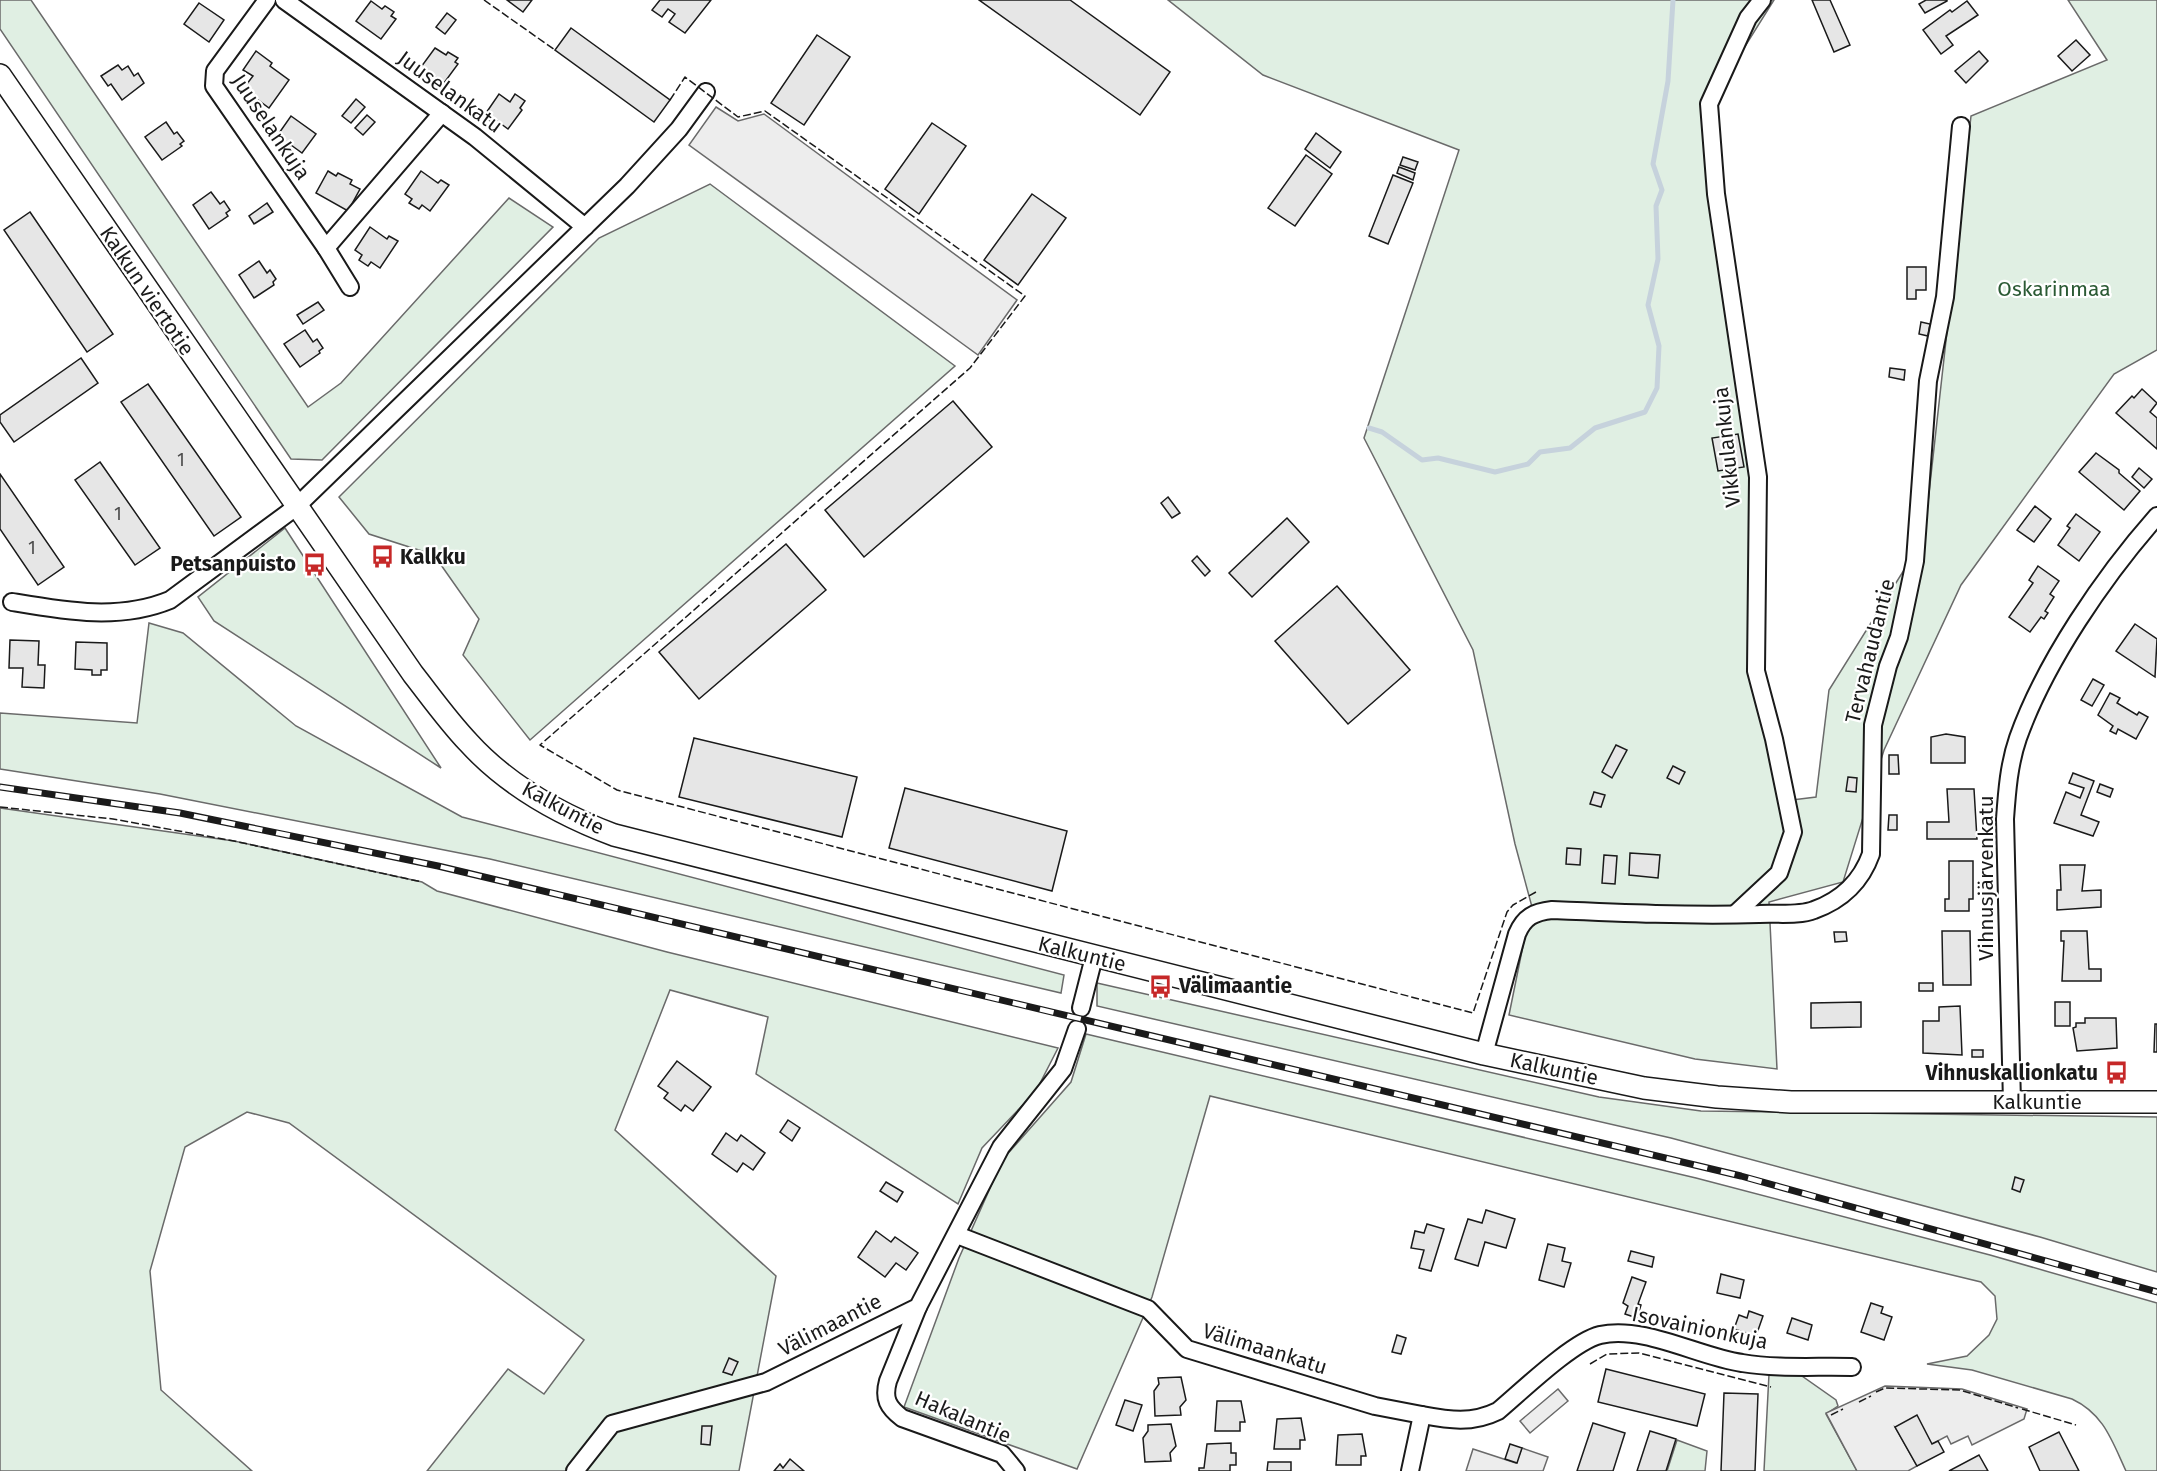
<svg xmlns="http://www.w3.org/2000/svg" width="2157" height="1471" font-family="'Fira Sans',sans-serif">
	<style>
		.green { fill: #e0efe3; stroke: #6a6a6a; stroke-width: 1.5 }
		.parking { fill: #ededed; stroke: #6a6a6a; stroke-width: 1.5 }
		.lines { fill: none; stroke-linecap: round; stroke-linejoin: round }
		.stream { stroke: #c6d2dc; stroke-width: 5 }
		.building { fill: #e6e6e6; stroke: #1a1a1a; stroke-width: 1.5 }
		.minor-casing { stroke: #1a1a1a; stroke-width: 20 }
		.tertiary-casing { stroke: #1a1a1a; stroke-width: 24 }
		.minor { stroke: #fff; stroke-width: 16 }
		.tertiary { stroke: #fff; stroke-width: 21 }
		.rail-casing { stroke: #1a1a1a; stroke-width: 7 }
		.rail { stroke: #fff; stroke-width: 4.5; stroke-dasharray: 14; stroke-linecap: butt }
		.fence { stroke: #1a1a1a; stroke-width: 1.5; stroke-dasharray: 8 3; stroke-linecap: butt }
		.labels { text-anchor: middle; stroke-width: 4.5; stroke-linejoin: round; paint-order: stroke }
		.number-label { font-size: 18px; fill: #4d4d4d }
		.street-label { font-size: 21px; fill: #1a1a1a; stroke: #fff }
		.park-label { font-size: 21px; fill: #2b5a34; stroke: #fff }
		.poi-label { font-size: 21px; font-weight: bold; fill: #1a1a1a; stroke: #fff; text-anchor: start }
	</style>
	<rect width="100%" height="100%" fill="#fff"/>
	<g class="green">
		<polygon points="0,0 31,0 308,407 341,383 509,198 553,227 322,460 291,459 0,29"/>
		<polygon points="1168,0 1774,0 1709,104 1751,477 1752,672 1784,801 1816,797 1829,690 1924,538 1971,116 2107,60 2068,0 2157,0 2157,350 2114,374 1961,585 1884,750 1843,882 1769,902 1777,1069 1695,1059 1509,1015 1526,931 1535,918 1515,844 1473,650 1364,438 1459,150 1263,75"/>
		<polygon points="710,184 955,366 530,740 463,655 479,619 434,555 369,534 339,497 599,238"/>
		<polygon points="285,528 441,768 214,621 198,597"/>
		<polygon points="149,623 183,633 296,726 462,817 1064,975 1061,993 490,859 160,794 0,769 0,713 137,723"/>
		<polygon points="0,808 234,841 422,882 437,891 667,952 1058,1048 1036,1091 982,1148 958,1204 756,1074 768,1017 670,990 615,1130 776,1276 739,1471 427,1471 508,1369 544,1394 584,1340 289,1123 247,1112 185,1147 150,1271 161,1390 252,1471 0,1471"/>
		<polygon points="1097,983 1599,1097 1701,1111 2157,1117 2157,1272 2040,1237 1671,1138 1097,1006"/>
		<path d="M1086 1034 1696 1178 1990 1255 2157 1303V1471H2126C2112 1441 2104 1414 2072 1399L1972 1370 1927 1364 1967 1356 1989 1335 1997 1319 1995 1296 1981 1282 1210 1096 1152 1297 1077 1469 904 1407 959 1258 1003 1159 1071 1082Z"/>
		<polygon points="1769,1374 1799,1374 1836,1400 1838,1406 1826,1414 1857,1471 1764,1471"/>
		<polygon points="1677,1440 1707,1451 1705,1471 1667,1471"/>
	</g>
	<g class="parking">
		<polygon points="716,107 738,121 764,114 1017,300 978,355 689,145"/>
		<polygon points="1885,1386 1962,1389 2027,1409 2024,1419 1972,1445 1968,1436 1951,1444 1947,1436 1932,1444 1895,1427 1917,1466 1908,1471 1857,1471 1826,1413"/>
		<polygon points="1558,1389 1568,1401 1530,1433 1520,1421"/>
		<polygon points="1522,1448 1548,1457 1543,1471 1466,1471 1473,1449 1516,1463"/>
	</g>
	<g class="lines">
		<polyline class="stream" points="1369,428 1382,432 1422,460 1438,458 1495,472 1528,464 1540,452 1570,448 1595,428 1645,412 1657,388 1659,346 1648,305 1658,259 1656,206 1662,190 1653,164 1668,81 1673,0"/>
	</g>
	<g class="building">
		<polygon points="507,0 532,0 523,12"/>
		<polygon points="660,0 711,0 685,33 669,22 675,14 668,9 662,17 652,10"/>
		<polygon points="979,0 1070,0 1170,72 1140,115"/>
		<polygon points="1812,0 1830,0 1850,45 1834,52"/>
		<polygon points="1926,0 1947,0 1947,1 1925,13 1919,4"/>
		<polygon points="371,1 382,9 385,6 394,12 391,16 396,19 381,39 356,21"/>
		<polygon points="1967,1 1978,15 1946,36 1953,45 1941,54 1923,30 1950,10 1952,12"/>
		<polygon points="199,3 224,20 209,42 184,24"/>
		<polygon points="447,13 456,20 445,34 436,27"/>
		<polygon points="571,28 670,100 654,122 555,50"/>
		<polygon points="817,35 850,57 804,125 771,103"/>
		<polygon points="2076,40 2090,55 2072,71 2058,56"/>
		<polygon points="435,48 446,55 448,52 458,58 455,62 458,64 444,83 421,67"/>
		<polygon points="256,51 272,63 270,66 289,80 269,108 243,89 253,76 243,70"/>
		<polygon points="1979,51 1988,61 1966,83 1955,71"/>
		<polygon points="118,65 122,70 128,66 134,76 138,73 144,83 122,100 111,84 108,86 101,76"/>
		<polygon points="499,94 510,102 515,94 525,101 520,108 522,110 508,129 493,118 490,121 486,117 486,113"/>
		<polygon points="356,99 365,107 351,123 342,116"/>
		<polygon points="367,115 375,122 363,135 355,128"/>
		<polygon points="291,116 316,134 302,153 291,145 288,150 279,143 282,139 277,136"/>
		<polygon points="166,122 174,134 177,132 184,141 180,144 182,146 162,160 145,137"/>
		<polygon points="932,123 966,146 919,214 885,189"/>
		<polygon points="1316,133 1341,152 1330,168 1305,149"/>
		<polygon points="1306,155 1332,174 1295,226 1268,208"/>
		<polygon points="1403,157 1418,162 1415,170 1400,165"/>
		<polygon points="1399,167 1415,173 1413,180 1397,173"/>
		<polygon points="328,171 336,176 338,173 352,180 350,184 360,189 348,211 316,193"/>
		<polygon points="421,171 438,183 441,180 449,185 430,211 422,205 419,209 409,203 412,199 405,194"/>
		<polygon points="1393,175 1413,183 1388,244 1369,236"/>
		<polygon points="211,192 220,204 224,201 230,210 226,213 228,216 209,229 193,205"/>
		<polygon points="1032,194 1066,218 1018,285 984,260"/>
		<polygon points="267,203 273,212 254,224 249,216"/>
		<polygon points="30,212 113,334 87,352 4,230"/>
		<polygon points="370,227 387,239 389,236 398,241 380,268 371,262 368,266 359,260 362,255 355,250"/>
		<polygon points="259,261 267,273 270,270 276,279 273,282 274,285 254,298 239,275"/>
		<polygon points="1907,267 1926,267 1926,290 1916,290 1916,299 1907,299"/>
		<polygon points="318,302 324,310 303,324 297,315"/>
		<polygon points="1921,322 1930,324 1928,336 1919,334"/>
		<polygon points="305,330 313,342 317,339 323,348 319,351 320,353 300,367 284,344"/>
		<polygon points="81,358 98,383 14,442 0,422 0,415"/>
		<polygon points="1890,368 1905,370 1904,380 1889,377"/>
		<polygon points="148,384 241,517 214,536 121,402"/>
		<polygon points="2142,389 2157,403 2150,412 2157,418 2157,449 2116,413 2132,396 2134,398"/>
		<polygon points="953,401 992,447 864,557 825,510"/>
		<polygon points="1738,434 1744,467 1718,471 1712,438"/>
		<polygon points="2096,453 2119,470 2119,473 2140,491 2124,510 2079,472"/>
		<polygon points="100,462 160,548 135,565 75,480"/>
		<polygon points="2139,468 2152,479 2144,488 2132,477"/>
		<polygon points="0,474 64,567 38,585 0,529"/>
		<polygon points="1168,497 1180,513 1172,518 1161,503"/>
		<polygon points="2035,506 2051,519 2034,542 2017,530"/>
		<polygon points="2076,514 2100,532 2079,561 2058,545 2070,528 2067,526"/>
		<polygon points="1287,518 1309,542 1252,597 1229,573"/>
		<polygon points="786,544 826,590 699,699 659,652"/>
		<polygon points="1197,556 1210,571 1205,576 1192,561"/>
		<polygon points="2038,566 2059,581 2050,594 2054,597 2045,611 2048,613 2044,619 2041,617 2030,632 2009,617 2033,583 2029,580"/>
		<polygon points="1337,586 1410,670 1348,724 1275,641"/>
		<polygon points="2135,624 2157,639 2155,677 2116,651"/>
		<polygon points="10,640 39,641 38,665 45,665 44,688 22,687 23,668 9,668"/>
		<polygon points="76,642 107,643 107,670 101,670 101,675 92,675 92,670 75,669"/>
		<polygon points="2093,679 2104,685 2092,706 2081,700"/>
		<polygon points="2110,693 2120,698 2117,703 2137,715 2139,712 2148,717 2136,739 2118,729 2116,734 2110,731 2113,726 2098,715"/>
		<polygon points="1946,734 1965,737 1965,763 1931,763 1931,737"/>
		<polygon points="694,738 857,777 842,837 679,797"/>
		<polygon points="1616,745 1627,750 1612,778 1602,772"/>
		<polygon points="1889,755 1898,755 1899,774 1889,774"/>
		<polygon points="1673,766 1685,772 1679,784 1667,778"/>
		<polygon points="2073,773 2094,781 2081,815 2099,822 2093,836 2054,823 2066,792 2080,798 2084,788 2069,783"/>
		<polygon points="1848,777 1857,778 1856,792 1846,791"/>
		<polygon points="2100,784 2113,789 2110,797 2097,792"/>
		<polygon points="905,788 1067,831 1052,891 889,848"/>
		<polygon points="1947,789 1974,789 1977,839 1927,839 1927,822 1949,822"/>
		<polygon points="1594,792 1605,795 1601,807 1590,804"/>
		<polygon points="1889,815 1897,815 1897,830 1888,830"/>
		<polygon points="1567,848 1581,849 1580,865 1566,864"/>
		<polygon points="1630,853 1660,855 1658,878 1629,875"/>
		<polygon points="1604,855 1617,856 1615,884 1602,883"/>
		<polygon points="1949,861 1973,861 1973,899 1969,899 1969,911 1945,911 1945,899 1949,899"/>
		<polygon points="2060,865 2085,865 2082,891 2101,890 2101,907 2057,910 2057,890 2061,890"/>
		<polygon points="1942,931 1970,931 1971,985 1943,985"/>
		<polygon points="2061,931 2087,931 2089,969 2101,969 2101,981 2062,981 2064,941 2061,941"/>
		<polygon points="1834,932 1846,932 1847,941 1835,942"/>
		<rect x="1919" y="983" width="14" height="8"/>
		<polygon points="1861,1002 1861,1027 1811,1028 1811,1003"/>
		<rect x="2055" y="1002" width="15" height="24"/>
		<polygon points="1960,1006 1962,1055 1923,1053 1923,1021 1939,1021 1939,1007"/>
		<polygon points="2085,1018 2116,1018 2117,1048 2077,1051 2073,1028 2076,1027 2076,1023 2085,1023"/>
		<polygon points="2155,1024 2157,1024 2157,1052 2154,1052"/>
		<rect x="1972" y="1050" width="11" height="7"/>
		<polygon points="677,1061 711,1087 693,1111 685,1105 681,1111 664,1098 668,1093 658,1086"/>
		<polygon points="788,1120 800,1128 792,1141 780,1132"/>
		<polygon points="726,1133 737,1141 741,1135 765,1153 753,1170 743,1163 737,1172 712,1154"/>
		<polygon points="2015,1177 2024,1180 2020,1192 2012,1189"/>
		<polygon points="886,1182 903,1192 897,1202 880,1191"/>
		<polygon points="1486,1210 1515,1219 1506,1248 1485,1242 1478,1266 1455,1259 1468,1219 1482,1223"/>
		<polygon points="1427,1224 1444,1229 1431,1271 1419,1268 1424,1250 1411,1248 1415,1231 1424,1233"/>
		<polygon points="876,1231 891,1242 895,1237 918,1253 906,1270 896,1263 885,1277 858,1257"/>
		<polygon points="1548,1244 1565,1248 1562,1261 1571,1263 1564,1287 1539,1280"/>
		<polygon points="1631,1251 1654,1257 1652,1267 1628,1261"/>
		<polygon points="1721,1274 1744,1280 1740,1298 1717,1293"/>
		<polygon points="1632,1277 1646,1282 1638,1304 1641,1305 1637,1318 1625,1314 1628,1306 1623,1303"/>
		<polygon points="1871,1303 1883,1307 1881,1313 1892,1317 1884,1340 1861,1332"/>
		<polygon points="1749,1311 1763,1316 1756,1336 1734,1329 1739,1315 1747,1318"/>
		<polygon points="1792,1318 1812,1325 1808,1340 1787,1333"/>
		<polygon points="1397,1335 1406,1338 1401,1354 1392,1352"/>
		<polygon points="729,1358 738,1362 732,1375 723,1372"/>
		<polygon points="1606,1369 1705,1394 1697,1426 1598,1402"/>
		<polygon points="1181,1377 1186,1400 1180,1407 1181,1415 1155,1416 1154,1391 1159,1384 1158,1378"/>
		<polygon points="1724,1393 1758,1394 1755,1471 1721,1471"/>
		<polygon points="1125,1400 1142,1405 1133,1431 1116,1425"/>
		<polygon points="1217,1401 1241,1401 1245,1422 1240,1422 1240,1431 1215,1431"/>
		<polygon points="1917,1415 1932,1444 1938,1441 1944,1452 1917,1466 1895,1427"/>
		<polygon points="1301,1418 1305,1440 1300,1440 1300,1449 1274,1449 1277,1419"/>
		<polygon points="1593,1423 1625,1433 1613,1471 1577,1471"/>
		<polygon points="1171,1424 1176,1446 1170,1453 1171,1461 1145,1462 1143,1438 1148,1431 1148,1425"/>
		<polygon points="702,1426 712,1426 710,1445 701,1444"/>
		<polygon points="1650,1431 1676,1439 1666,1471 1637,1471"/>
		<polygon points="2059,1432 2079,1471 2040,1471 2029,1447"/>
		<polygon points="1362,1434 1366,1456 1361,1456 1361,1465 1336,1465 1338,1435"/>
		<polygon points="1231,1443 1231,1453 1236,1453 1236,1465 1230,1465 1230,1471 1199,1471 1199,1468 1204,1468 1207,1444"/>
		<polygon points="1510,1444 1522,1448 1517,1463 1505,1459"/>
		<polygon points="1979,1455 1988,1471 1949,1471"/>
		<polygon points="790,1459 804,1471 774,1471 780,1464 783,1468"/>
		<polygon points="1268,1462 1291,1462 1291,1471 1267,1471"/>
	</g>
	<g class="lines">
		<defs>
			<g id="minor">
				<polyline points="267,0 215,71 214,86 326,248 442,113"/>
				<polyline points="284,0 475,137 585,227"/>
				<polyline points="326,248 350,287"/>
				<path d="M12 602C65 611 119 621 170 600L296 507 627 186 679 129 706 92"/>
				<polyline points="1735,914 1779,873 1793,832 1774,739 1756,671 1758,477 1716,194 1709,104 1748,18 1762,0"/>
				<polyline points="1081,1008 1094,957"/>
				<path d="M1484 1054 1517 934C1524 917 1534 912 1552 910 1621 913 1690 916 1759 914 1776 913 1799 916 1814 910 1842 900 1861 882 1871 854L1873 725 1888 666 1899 637 1915 561 1928 381 1945 297 1961 126"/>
				<path d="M2012 1102 2005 819C2007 791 2009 764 2018 738 2045 662 2104 576 2157 516"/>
				<polyline points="957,1235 1148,1309 1187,1349 1375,1406 1422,1415 1410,1471"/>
				<path d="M918 1307 888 1381C883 1399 888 1407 902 1418L1002 1454 1016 1471"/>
				<path d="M1422 1415C1449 1420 1472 1424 1498 1411 1522 1391 1572 1342 1600 1335 1644 1325 1699 1357 1742 1363 1778 1369 1816 1366 1852 1367"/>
				<polyline points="575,1471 612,1424 766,1382 918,1307 1001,1147 1063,1069 1077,1029"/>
			</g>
			<path id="tertiary" d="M0 75 413 674C431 697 448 721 468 742 507 785 561 815 614 835L1484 1054 1644 1088 1717 1097 1791 1102H2157"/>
		</defs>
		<use href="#minor" class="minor-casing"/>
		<use href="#tertiary" class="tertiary-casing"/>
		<use href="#minor" class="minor"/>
		<use href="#tertiary" class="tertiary"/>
		<defs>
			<polyline id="rail" points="0,787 180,813 438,866 1741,1176 2157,1292"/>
		</defs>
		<use href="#rail" class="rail-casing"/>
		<use href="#rail" class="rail"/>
		<g class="fence">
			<polyline points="484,0 555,50"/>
			<polyline points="670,100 685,77 738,117 765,111 1025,296 970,368 540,745 617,790 1473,1013 1507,912 1513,905 1536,892"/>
			<polyline points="0,807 113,819 234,841 422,882"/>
			<polyline points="1590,1364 1607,1354 1639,1353 1771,1387"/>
			<polyline points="1876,1392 1885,1388 1960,1390 2018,1408"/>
			<polyline points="1859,1402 1871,1396"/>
			<polyline points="2022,1409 2076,1425"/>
			<polyline points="1831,1415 1843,1409"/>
		</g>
	</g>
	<defs>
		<symbol id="bus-bare" viewBox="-9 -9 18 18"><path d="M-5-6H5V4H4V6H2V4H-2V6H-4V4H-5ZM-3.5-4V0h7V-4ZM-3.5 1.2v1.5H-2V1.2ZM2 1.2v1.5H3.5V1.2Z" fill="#c62828" stroke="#fff" stroke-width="2.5" paint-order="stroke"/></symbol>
	</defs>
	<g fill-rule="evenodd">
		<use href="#bus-bare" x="366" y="540" width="33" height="33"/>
		<use href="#bus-bare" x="298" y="548" width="33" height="33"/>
		<use href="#bus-bare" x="1144" y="970" width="33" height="33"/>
		<use href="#bus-bare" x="2100" y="1056" width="33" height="33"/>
	</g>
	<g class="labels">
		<g class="number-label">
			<text x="181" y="466">1</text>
			<text x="118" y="520">1</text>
			<text x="32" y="554">1</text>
		</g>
		<g class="street-label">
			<text transform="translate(450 92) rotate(36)" y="7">Juuselankatu</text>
			<text transform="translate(271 127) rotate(56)" y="7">Juuselankuja</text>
			<text transform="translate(147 291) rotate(56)" y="7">Kalkun viertotie</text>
			<text transform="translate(1727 447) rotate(-96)" y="7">Vikkulankuja</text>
			<text transform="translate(1870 651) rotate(-76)" y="7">Tervahaudantie</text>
			<text transform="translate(563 808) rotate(28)" y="7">Kalkuntie</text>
			<text transform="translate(1986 878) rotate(-90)" y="7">Vihnusjärvenkatu</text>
			<text transform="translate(1082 954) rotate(14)" y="7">Kalkuntie</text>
			<text transform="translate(1554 1069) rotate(12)" y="7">Kalkuntie</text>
			<text x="2037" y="1109">Kalkuntie</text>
			<text transform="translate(830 1325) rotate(-27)" y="7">Välimaantie</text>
			<text transform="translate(1700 1328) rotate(12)" y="7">Isovainionkuja</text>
			<text transform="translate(1265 1349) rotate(17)" y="7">Välimaankatu</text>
			<text transform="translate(963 1417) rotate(23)" y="7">Hakalantie</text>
		</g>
		<g class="park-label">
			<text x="2054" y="296">Oskarinmaa</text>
		</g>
		<g class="poi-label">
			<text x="400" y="564">Kalkku</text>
			<text x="296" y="571" text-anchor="end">Petsanpuisto</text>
			<text x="1179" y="993">Välimaantie</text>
			<text x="2098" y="1080" text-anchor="end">Vihnuskallionkatu</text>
		</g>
	</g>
</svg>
